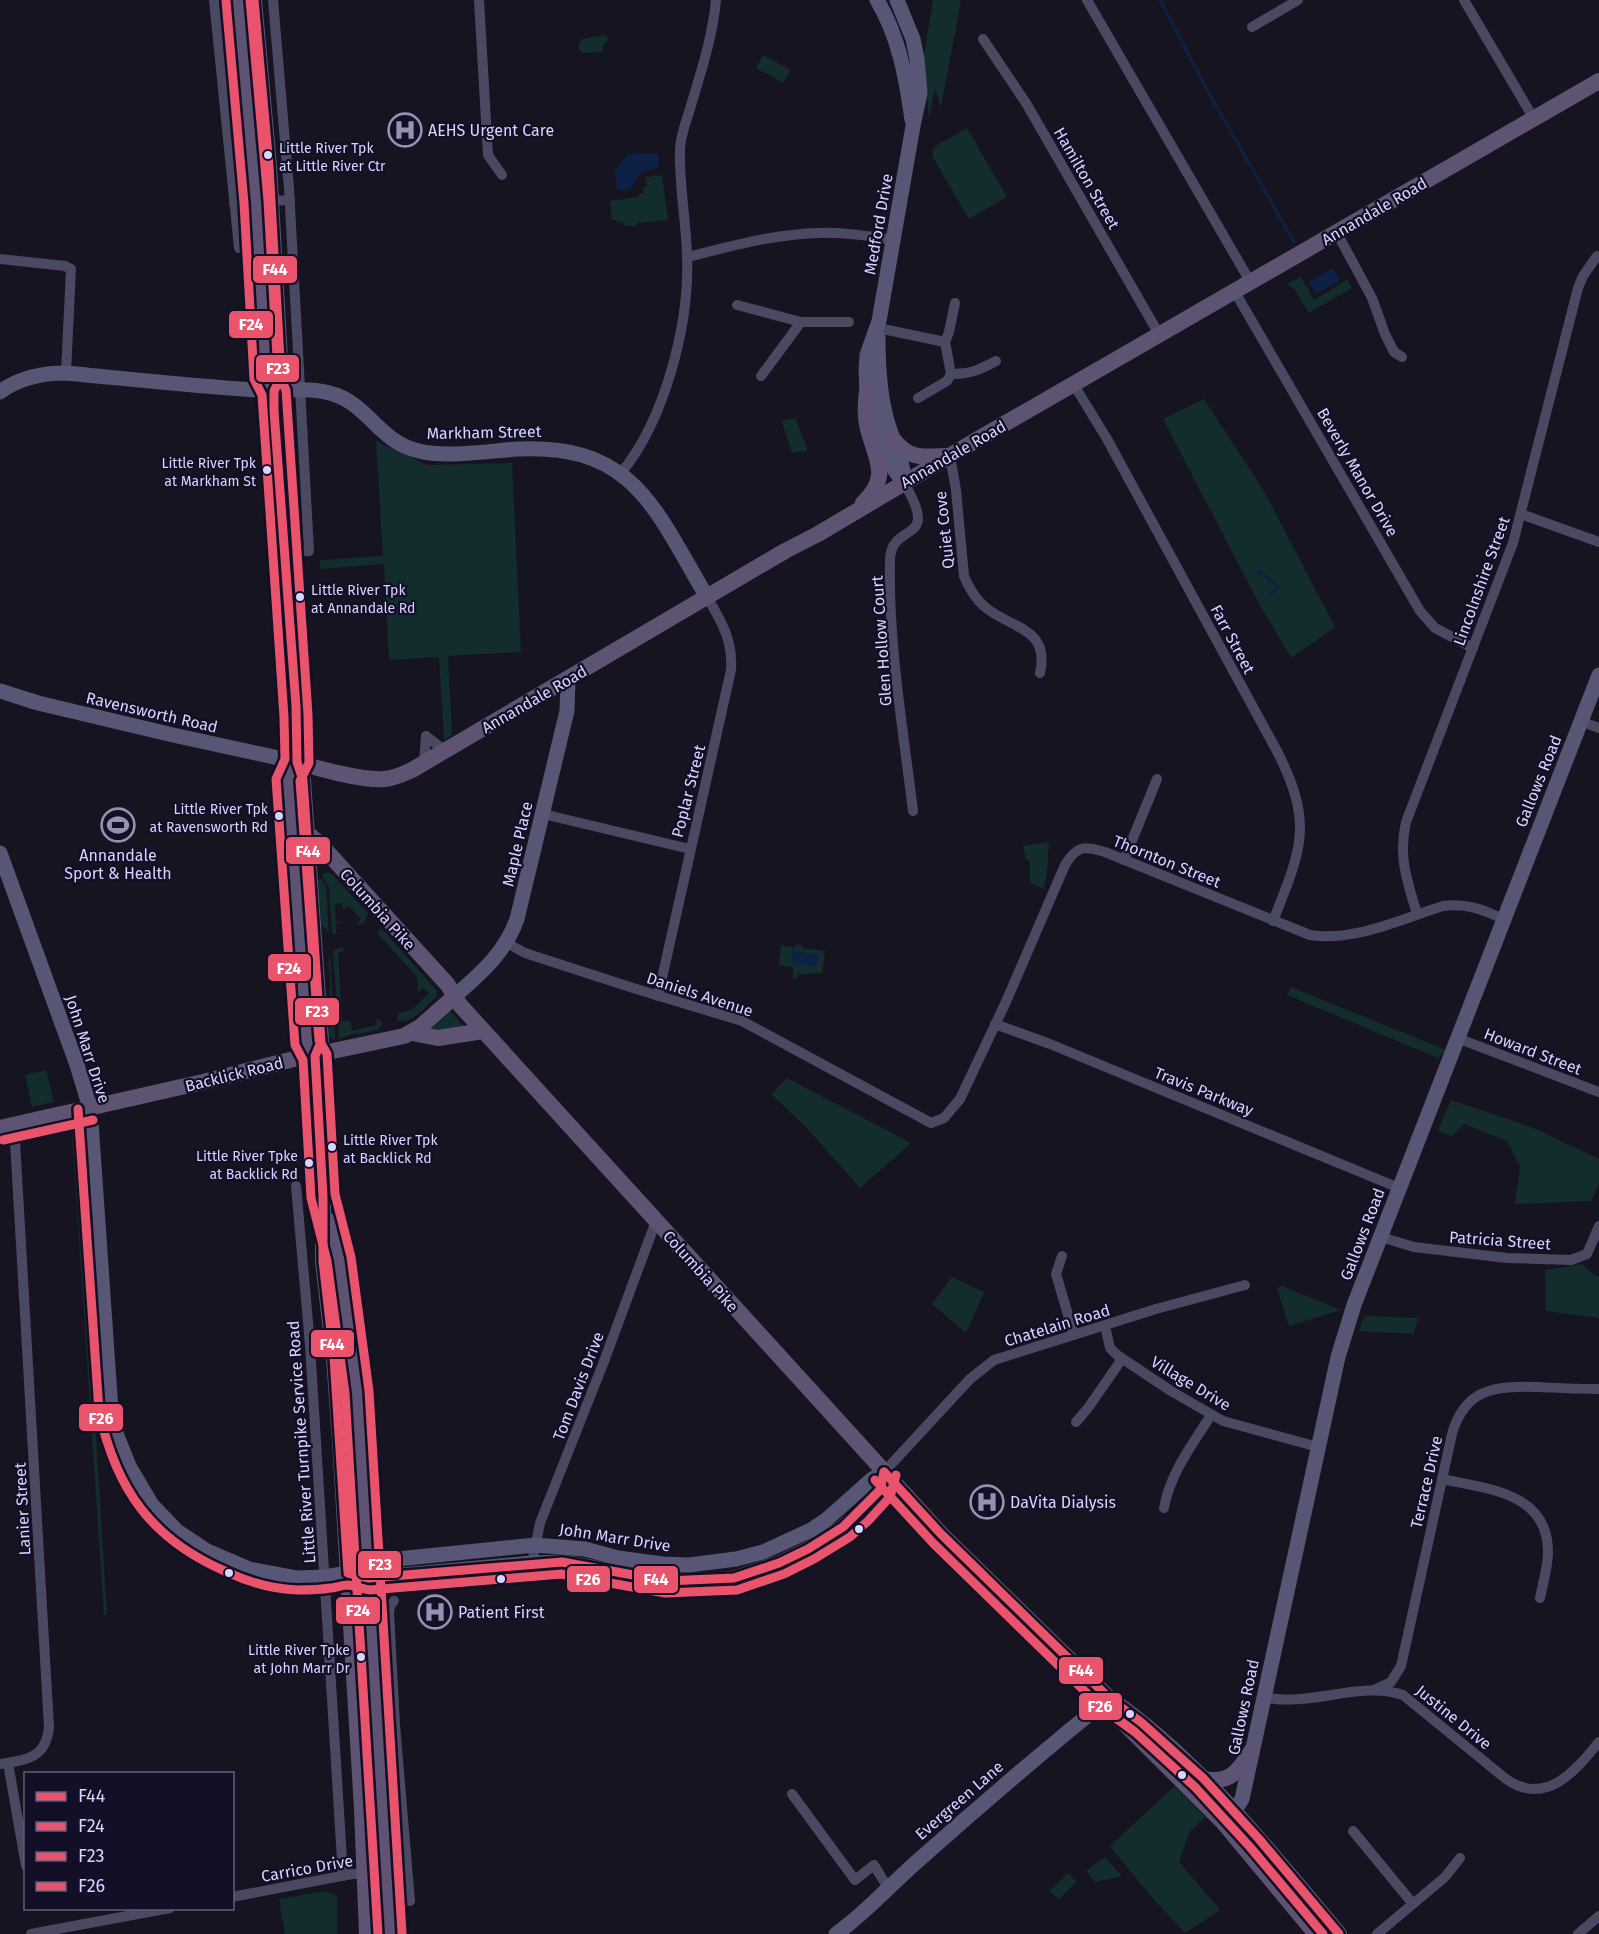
<svg xmlns="http://www.w3.org/2000/svg" width="1599" height="1934" font-family="'Fira Sans',sans-serif">
	<style>
		.green { fill: #132c2d }
		.water { fill: #0d2144 }
		.lines { fill: none; stroke-linecap: round; stroke-linejoin: round }
		.stream { stroke: #0d2144; stroke-width: 3 }
		.street { stroke: #4a4962; stroke-width: 10 }
		.secondary { stroke: #575674; stroke-width: 15 }
		.primary { stroke: #5e5373; stroke-width: 16 }
		.bus-1-casing { stroke: #130f26; stroke-width: 14 }
		.bus-2-casing { stroke: #130f26; stroke-width: 14 }
		.bus-3-casing { stroke: #130f26; stroke-width: 14 }
		.bus-4-casing { stroke: #130f26; stroke-width: 14 }
		.bus-1 { stroke: #e9536b; stroke-width: 9 }
		.bus-2 { stroke: #e9536b; stroke-width: 9 }
		.bus-3 { stroke: #e9536b; stroke-width: 9 }
		.bus-4 { stroke: #e9536b; stroke-width: 9 }
		.bus-dot { fill: #d9d4ff; stroke: #130f26; stroke-width: 2 }
		.labels { text-anchor: middle; stroke-width: 4.5; stroke-linejoin: round; paint-order: stroke }
		.bus-label { font-size: 14px; fill: #d9d4ff; stroke: #130f26; text-anchor: end }
		.poi-label { font-size: 16px; fill: #d9d4ff; stroke: #130f26; text-anchor: start }
		.street-label { font-size: 16px; fill: #d9d4ff; stroke: #130f26 }
		.line-badge { stroke: #130f26; stroke-width: 2 }
		.badge-label { font-size: 16px; text-anchor: middle; font-weight: bold; fill: #fff }
	</style>
	<rect width="100%" height="100%" fill="#161421"/>
	<g class="green">
		<polygon points="933,0 961,0 941,107 935,89 929,118 923,60"/>
		<polygon points="605,35 609,40 603,45 603,49 601,52 583,53 579,50 579,44 583,39"/>
		<polygon points="763,55 789,69 790,71 783,83 756,68"/>
		<polygon points="967,128 1007,197 969,219 932,156 934,147"/>
		<polygon points="662,175 668,220 637,223 637,226 631,227 631,225 624,226 623,222 618,223 617,220 612,220 610,201 639,197 639,194 644,193 643,187 647,186 645,177"/>
		<polygon points="1301,277 1314,300 1347,280 1352,288 1309,313 1295,290 1287,284"/>
		<polygon points="1204,399 1264,491 1335,627 1291,658 1256,598 1163,419"/>
		<polygon points="795,418 807,448 806,451 792,453 782,422 784,420"/>
		<polygon points="376,441 427,465 512,463 521,652 448,656 452,735 444,740 439,657 389,660 384,564 320,569 320,560 383,556"/>
		<polygon points="1049,842 1047,871 1044,889 1030,883 1030,862 1026,859 1023,846"/>
		<polygon points="326,872 332,874 368,913 364,923 356,925 361,919 349,906 343,910 342,903 335,904 336,922 341,923 336,924 336,933 342,933 340,934 332,934 329,887 322,875"/>
		<polygon points="318,879 321,879 326,885 329,933 321,924"/>
		<path d="M382 929 437 991V996C425 1007 413 1024 397 1021L398 1014 413 1009 429 993 424 988 418 992 417 977 379 935 378 932Z"/>
		<polygon points="796,944 803,945 803,948 825,951 822,973 797,975 797,979 793,979 793,967 779,965 778,973 781,945 795,948"/>
		<polygon points="342,947 345,950 338,953 342,1021 350,1021 352,1031 377,1025 376,1018 380,1020 382,1024 378,1030 357,1034 356,1033 339,1039 333,950"/>
		<path d="M330 955 335 1039H332L330 1036H328C326 1016 331 996 330 978 330 970 327 963 330 955Z"/>
		<polygon points="1291,987 1446,1050 1438,1058 1287,995"/>
		<polygon points="450,1011 466,1029 429,1030 431,1028"/>
		<polygon points="46,1070 54,1102 32,1107 25,1075"/>
		<polygon points="787,1078 911,1143 860,1188 806,1127 771,1094"/>
		<polygon points="1451,1100 1534,1128 1599,1159 1599,1184 1591,1201 1515,1204 1520,1167 1507,1141 1464,1124 1452,1136 1438,1131"/>
		<polygon points="72,1135 78,1148 107,1615 104,1615"/>
		<polygon points="1582,1264 1594,1275 1599,1277 1599,1318 1546,1311 1545,1270"/>
		<polygon points="952,1277 984,1292 966,1333 932,1304"/>
		<polygon points="1282,1286 1341,1310 1289,1326 1277,1288"/>
		<polygon points="1364,1316 1418,1318 1414,1334 1359,1331"/>
		<polygon points="1175,1786 1205,1817 1189,1833 1179,1862 1220,1910 1185,1933 1149,1894 1110,1846"/>
		<polygon points="1105,1857 1122,1876 1095,1882 1086,1871"/>
		<polygon points="1068,1873 1077,1882 1059,1899 1049,1891"/>
		<polygon points="325,1891 337,1896 337,1934 285,1934 279,1899"/>
	</g>
	<g class="water">
		<polygon points="658,153 659,167 641,173 629,190 617,189 615,170 629,154"/>
		<polygon points="1333,268 1340,280 1316,294 1309,282"/>
		<polygon points="793,951 818,955 816,967 791,963"/>
	</g>
	<g class="lines">
		<g class="stream">
			<polyline points="1160,0 1206,88 1294,242"/>
			<polyline points="1258,572 1263,574 1279,587 1271,595"/>
		</g>
		<g class="street">
			<polyline points="214,0 239,248 258,247"/>
			<polyline points="273,0 289,189 309,551 285,552"/>
			<polyline points="479,0 488,155 502,175"/>
			<polyline points="1087,0 1251,283"/>
			<polyline points="1464,0 1534,119"/>
			<polyline points="1252,27 1298,0"/>
			<polyline points="983,39 1026,103 1160,336"/>
			<polyline points="234,203 290,200"/>
			<polyline points="1337,233 1372,298 1385,334 1394,352 1402,357"/>
			<path d="M688 257C731 246 775 234 819 233 844 232 869 236 893 240"/>
			<polyline points="0,259 65,266 71,269 66,373"/>
			<polyline points="1235,292 1420,611 1435,628 1473,648"/>
			<polyline points="737,305 801,322 849,322"/>
			<polyline points="878,328 945,342"/>
			<path d="M951 374C969 375 981 369 996 361"/>
			<polyline points="761,376 801,322"/>
			<path d="M1074 385 1107 439 1278 753C1314 825 1301 850 1273 921"/>
			<polyline points="918,398 947,381 951,374 945,342 949,332 955,303"/>
			<path d="M950 456 956 490 964 576C969 588 975 599 985 607 1011 629 1050 627 1040 673"/>
			<path d="M621 473C665 420 690 323 687 255 686 220 679 185 680 150 680 135 688 117 692 102 702 69 713 34 716 0"/>
			<path d="M904 483C942 546 891 520 890 560 888 643 903 728 913 811"/>
			<polyline points="1521,514 1599,542"/>
			<polyline points="1580,721 1599,728"/>
			<polyline points="426,736 445,751"/>
			<polyline points="424,763 426,736"/>
			<polyline points="543,814 690,849"/>
			<polyline points="1124,860 1157,779"/>
			<path d="M1417 914C1407 880 1398 857 1406 822L1513 543 1578 288 1583 276 1597 256"/>
			<path d="M507 943 525 953 633 988 742 1021 931 1123 944 1118 960 1099 1005 1004 1065 865C1077 845 1084 846 1105 852L1310 935C1354 942 1401 919 1443 906 1466 903 1482 909 1503 919"/>
			<path d="M658 996 731 670C733 641 722 622 707 597"/>
			<polyline points="995,1024 1050,1044 1399,1188"/>
			<polyline points="1457,1038 1599,1092"/>
			<polyline points="296,1186 310,1345 343,1876"/>
			<polyline points="1381,1237 1414,1247 1507,1258 1571,1260 1587,1254 1599,1226"/>
			<polyline points="1062,1256 1056,1274 1074,1335"/>
			<polyline points="1105,1326 1110,1348 1117,1355 1171,1391 1223,1421 1318,1447"/>
			<polyline points="1076,1422 1088,1408 1122,1359"/>
			<polyline points="884,1472 970,1379 994,1360 1156,1309 1245,1285"/>
			<path d="M1442 1479C1487 1489 1548 1492 1548 1552 1548 1567 1543 1583 1540 1598"/>
			<path d="M1164 1508C1170 1473 1193 1444 1211 1415"/>
			<polyline points="532,1563 540,1523 603,1364 656,1221"/>
			<polyline points="394,1601 390,1606 389,1613 395,1725 410,1901"/>
			<path d="M1374 1690 1391 1682 1401 1666 1452 1434C1465 1388 1495 1386 1537 1387 1558 1388 1578 1389 1599 1389"/>
			<path d="M1263 1697C1310 1708 1360 1680 1403 1695L1506 1779C1546 1807 1575 1771 1599 1742"/>
			<polyline points="8,1763 26,1866"/>
			<path d="M0 1764C27 1760 46 1758 49 1727L14 1124"/>
			<polyline points="792,1794 855,1880 874,1865 888,1888"/>
			<polyline points="1353,1831 1413,1904"/>
			<polyline points="232,1897 352,1874 387,1873"/>
			<polyline points="31,1934 170,1908"/>
			<polyline points="1377,1934 1445,1877 1460,1858"/>
			<polyline points="1578,1934 1599,1916"/>
		</g>
		<g class="secondary">
			<path d="M877 0C899 37 906 77 912 120"/>
			<polyline points="897,0 913,39 917,59 920,93 913,126 879,321 867,355 866,371 867,391 880,441 891,465 904,483"/>
			<path d="M878 337C878 364 879 390 886 417 891 438 903 458 904 480"/>
			<path d="M0 392C20 377 42 373 66 373 129 379 193 386 256 390 282 392 309 386 333 394 369 405 379 442 419 451 446 458 489 451 518 449 635 443 656 512 707 597"/>
			<polyline points="0,691 38,703 173,735 297,762"/>
			<polyline points="0,853 77,1065 90,1108 111,1410 113,1426 129,1466 152,1505 177,1531 207,1551 249,1569 297,1578 325,1577 348,1573 368,1562 535,1545 585,1549 618,1558 663,1564 689,1565 736,1559 763,1552 811,1530 826,1520 871,1480 884,1472"/>
			<path d="M455 996C481 973 505 953 517 919L567 711 568 679"/>
			<polyline points="356,1575 369,1578 532,1563 562,1562 666,1581 716,1580 734,1578 779,1563 808,1549 843,1527 859,1513 880,1490 884,1472"/>
			<polyline points="1225,1819 1235,1810 1242,1799 1338,1357 1354,1305 1599,675"/>
			<path d="M836 1934C867 1912 892 1883 921 1858 983 1803 1045 1750 1109 1698"/>
		</g>
		<g class="primary">
			<polyline points="238,0 256,202 266,378 274,391"/>
			<polyline points="254,0 269,166 281,377 274,391 274,411 296,706 297,762 303,780 319,1012 321,1042 315,1056 323,1196 323,1261 334,1358 340,1441 362,1809 367,1934"/>
			<path d="M892 438C910 460 920 457 946 456"/>
			<path d="M863 503C889 478 878 463 869 433 865 420 865 405 867 391"/>
			<path d="M297 762C319 769 364 781 385 779 395 778 403 774 412 770L785 551 818 534 980 438 1599 81"/>
			<polyline points="297,762 288,778 307,1044 315,1056"/>
			<path d="M306 832 319 843 448 985 460 1005 941 1534 1109 1698C1200 1761 1268 1850 1339 1934"/>
			<polyline points="412,1033 438,1038 483,1031"/>
			<polyline points="0,1128 203,1082 290,1060 404,1036 420,1027 455,996"/>
			<polyline points="329,1221 339,1259 357,1392 390,1934"/>
			<polyline points="1111,1701 1122,1721 1222,1821 1316,1934"/>
			<path d="M1204 1779C1231 1784 1239 1770 1252 1750"/>
		</g>
		<defs>
			<g id="bus-1">
				<polyline points="254,0 269,166 281,377 274,391 274,411 296,706 297,762 303,780 321,1042 315,1056 323,1196 323,1261 334,1358 348,1573 369,1578 562,1562 666,1581 734,1578 779,1563 808,1549 843,1527 880,1490 884,1472"/>
				<polyline points="884,1472 941,1534 1109,1698 1142,1723 1203,1778 1259,1839 1339,1934"/>
			</g>
			<polyline id="bus-2" points="226,1 244,203 254,379 262,395 284,717 285,759 276,779 295,1045 303,1060 311,1198 327,1261 345,1393 378,1934"/>
			<polyline id="bus-3" points="250,0 268,201 278,374 286,390 308,715 309,763 300,781 319,1040 327,1054 335,1194 351,1257 369,1391 402,1933"/>
			<g id="bus-4">
				<path d="M78 1109 99 1411C116 1490 152 1540 227 1572 248 1582 274 1589 297 1590 308 1590 319 1590 330 1588 335 1588 342 1585 348 1585 355 1586 363 1589 370 1590L561 1574 665 1593 737 1590 784 1574 814 1559 850 1537 868 1521 890 1497 896 1475"/>
				<polyline points="3,1140 93,1120"/>
				<polyline points="875,1480 933,1543 1101,1707 1135,1732 1195,1787 1250,1847 1323,1934"/>
			</g>
		</defs>
		<use href="#bus-1" class="bus-1-casing"/>
		<use href="#bus-2" class="bus-2-casing"/>
		<use href="#bus-3" class="bus-3-casing"/>
		<use href="#bus-4" class="bus-4-casing"/>
		<use href="#bus-1" class="bus-1"/>
		<use href="#bus-2" class="bus-2"/>
		<use href="#bus-3" class="bus-3"/>
		<use href="#bus-4" class="bus-4"/>
	</g>
	<defs>
		<symbol id="hospital-ring" viewBox="-11 -11 22 22"><circle r="9.5" fill="#130f26" stroke="#9591b1" stroke-width="1.5"/><path d="M-5-5h3v3.5h4V-5h3V5h-3V1.5h-4V5h-3Z" fill="#9591b1"/></symbol>
		<symbol id="stadium-ring" viewBox="-11 -11 22 22"><circle r="9.5" fill="#130f26" stroke="#9591b1" stroke-width="1.5"/><path d="M0-5a6.5 5 0 1 0 0 10a6.5 5 0 1 0 0-10ZM-3.5-1.8h7v3.6h-7Z" fill="#9591b1"/></symbol>
	</defs>
	<g fill-rule="evenodd">
		<use href="#hospital-ring" x="386" y="111" width="38" height="38"/>
		<use href="#stadium-ring" x="99" y="806" width="38" height="38"/>
		<use href="#hospital-ring" x="968" y="1483" width="38" height="38"/>
		<use href="#hospital-ring" x="416" y="1593" width="38" height="38"/>
	</g>
	<g class="bus-dot">
		<circle cx="268" cy="155" r="5"/>
		<circle cx="267" cy="470" r="5"/>
		<circle cx="300" cy="597" r="5"/>
		<circle cx="279" cy="816" r="5"/>
		<circle cx="332" cy="1147" r="5"/>
		<circle cx="309" cy="1163" r="5"/>
		<circle cx="859" cy="1529" r="5"/>
		<circle cx="229" cy="1573" r="5"/>
		<circle cx="501" cy="1579" r="5"/>
		<circle cx="361" cy="1657" r="5"/>
		<circle cx="1130" cy="1714" r="5"/>
		<circle cx="1182" cy="1775" r="5"/>
	</g>
	<g class="labels">
		<g class="bus-label">
			<text x="279" y="153" text-anchor="start">Little River Tpk<tspan x="279" dy="18">at Little River Ctr</tspan></text>
			<text x="256" y="468">Little River Tpk<tspan x="256" dy="18">at Markham St</tspan></text>
			<text x="311" y="595" text-anchor="start">Little River Tpk<tspan x="311" dy="18">at Annandale Rd</tspan></text>
			<text x="268" y="814">Little River Tpk<tspan x="268" dy="18">at Ravensworth Rd</tspan></text>
			<text x="343" y="1145" text-anchor="start">Little River Tpk<tspan x="343" dy="18">at Backlick Rd</tspan></text>
			<text x="298" y="1161">Little River Tpke<tspan x="298" dy="18">at Backlick Rd</tspan></text>
			<text x="350" y="1655">Little River Tpke<tspan x="350" dy="18">at John Marr Dr</tspan></text>
		</g>
		<g class="poi-label">
			<text x="428" y="136">AEHS Urgent Care</text>
			<text x="118" y="861" text-anchor="middle">Annandale<tspan x="118" dy="18">Sport &amp; Health</tspan></text>
			<text x="1010" y="1508">DaVita Dialysis</text>
			<text x="458" y="1618">Patient First</text>
		</g>
		<g class="street-label">
			<text transform="translate(1087 178) rotate(60)" y="6">Hamilton Street</text>
			<text transform="translate(1374 211) rotate(-30)" y="6">Annandale Road</text>
			<text transform="translate(878 224) rotate(-80)" y="6">Medford Drive</text>
			<text transform="translate(484 432) rotate(-1)" y="6">Markham Street</text>
			<text transform="translate(953 454) rotate(-30)" y="6">Annandale Road</text>
			<text transform="translate(1358 472) rotate(60)" y="6">Beverly Manor Drive</text>
			<text transform="translate(944 530) rotate(-96)" y="6">Quiet Cove</text>
			<text transform="translate(1481 581) rotate(-70)" y="6">Lincolnshire Street</text>
			<text transform="translate(1233 639) rotate(62)" y="6">Farr Street</text>
			<text transform="translate(881 641) rotate(-94)" y="6">Glen Hollow Court</text>
			<text transform="translate(534 699) rotate(-30)" y="6">Annandale Road</text>
			<text transform="translate(152 712) rotate(13)" y="6">Ravensworth Road</text>
			<text transform="translate(1538 781) rotate(-68)" y="6">Gallows Road</text>
			<text transform="translate(688 791) rotate(-76)" y="6">Poplar Street</text>
			<text transform="translate(517 844) rotate(-77)" y="6">Maple Place</text>
			<text transform="translate(1167 861) rotate(22)" y="6">Thornton Street</text>
			<text transform="translate(378 909) rotate(48)" y="6">Columbia Pike</text>
			<text transform="translate(700 994) rotate(18)" y="6">Daniels Avenue</text>
			<text transform="translate(88 1049) rotate(72)" y="6">John Marr Drive</text>
			<text transform="translate(1533 1051) rotate(21)" y="6">Howard Street</text>
			<text transform="translate(234 1074) rotate(-14)" y="6">Backlick Road</text>
			<text transform="translate(1204 1091) rotate(22)" y="6">Travis Parkway</text>
			<text transform="translate(1362 1234) rotate(-69)" y="6">Gallows Road</text>
			<text transform="translate(1500 1240) rotate(4)" y="6">Patricia Street</text>
			<text transform="translate(701 1271) rotate(48)" y="6">Columbia Pike</text>
			<text transform="translate(1057 1325) rotate(-17)" y="6">Chatelain Road</text>
			<text transform="translate(1191 1383) rotate(31)" y="6">Village Drive</text>
			<text transform="translate(578 1386) rotate(-69)" y="6">Tom Davis Drive</text>
			<text transform="translate(301 1442) rotate(-94)" y="6">Little River Turnpike Service Road</text>
			<text transform="translate(1426 1482) rotate(-77)" y="6">Terrace Drive</text>
			<text transform="translate(22 1509) rotate(-93)" y="6">Lanier Street</text>
			<text transform="translate(615 1537) rotate(9)" y="6">John Marr Drive</text>
			<text transform="translate(1243 1707) rotate(-78)" y="6">Gallows Road</text>
			<text transform="translate(1454 1717) rotate(39)" y="6">Justine Drive</text>
			<text transform="translate(959 1800) rotate(-41)" y="6">Evergreen Lane</text>
			<text transform="translate(307 1868) rotate(-10)" y="6">Carrico Drive</text>
		</g>
	</g>
	<g class="line-badge">
		<rect x="252" y="255" width="46" height="29" rx="6" fill="#e9536b"/>
		<rect x="228" y="310" width="46" height="29" rx="6" fill="#e9536b"/>
		<rect x="255" y="354" width="45" height="29" rx="6" fill="#e9536b"/>
		<rect x="285" y="836" width="46" height="29" rx="6" fill="#e9536b"/>
		<rect x="267" y="953" width="45" height="29" rx="6" fill="#e9536b"/>
		<rect x="294" y="997" width="46" height="29" rx="6" fill="#e9536b"/>
		<rect x="310" y="1329" width="45" height="29" rx="6" fill="#e9536b"/>
		<rect x="78" y="1403" width="46" height="29" rx="6" fill="#e9536b"/>
		<rect x="357" y="1550" width="45" height="29" rx="6" fill="#e9536b"/>
		<rect x="566" y="1565" width="45" height="28" rx="6" fill="#e9536b"/>
		<rect x="633" y="1565" width="46" height="29" rx="6" fill="#e9536b"/>
		<rect x="335" y="1596" width="46" height="29" rx="6" fill="#e9536b"/>
		<rect x="1058" y="1656" width="46" height="29" rx="6" fill="#e9536b"/>
		<rect x="1078" y="1692" width="45" height="29" rx="6" fill="#e9536b"/>
	</g>
	<g class="badge-label">
		<text x="275" y="275">F44</text>
		<text x="251" y="330">F24</text>
		<text x="278" y="374">F23</text>
		<text x="308" y="857">F44</text>
		<text x="289" y="974">F24</text>
		<text x="317" y="1017">F23</text>
		<text x="332" y="1350">F44</text>
		<text x="101" y="1424">F26</text>
		<text x="380" y="1570">F23</text>
		<text x="588" y="1585">F26</text>
		<text x="656" y="1585">F44</text>
		<text x="358" y="1616">F24</text>
		<text x="1081" y="1676">F44</text>
		<text x="1100" y="1712">F26</text>
	</g>
	<rect x="24" y="1772" width="210" height="138" fill="#130f26" stroke="#625e7d" stroke-width="1.5"/>
	<rect x="36" y="1792" width="30" height="9" fill="#e9536b" stroke="#625e7d" stroke-width="1.5"/>
	<text x="78" y="1802" font-size="18" fill="#d9d4ff">F44</text>
	<rect x="36" y="1822" width="30" height="9" fill="#e9536b" stroke="#625e7d" stroke-width="1.5"/>
	<text x="78" y="1832" font-size="18" fill="#d9d4ff">F24</text>
	<rect x="36" y="1852" width="30" height="9" fill="#e9536b" stroke="#625e7d" stroke-width="1.5"/>
	<text x="78" y="1862" font-size="18" fill="#d9d4ff">F23</text>
	<rect x="36" y="1882" width="30" height="9" fill="#e9536b" stroke="#625e7d" stroke-width="1.5"/>
	<text x="78" y="1892" font-size="18" fill="#d9d4ff">F26</text>
</svg>
